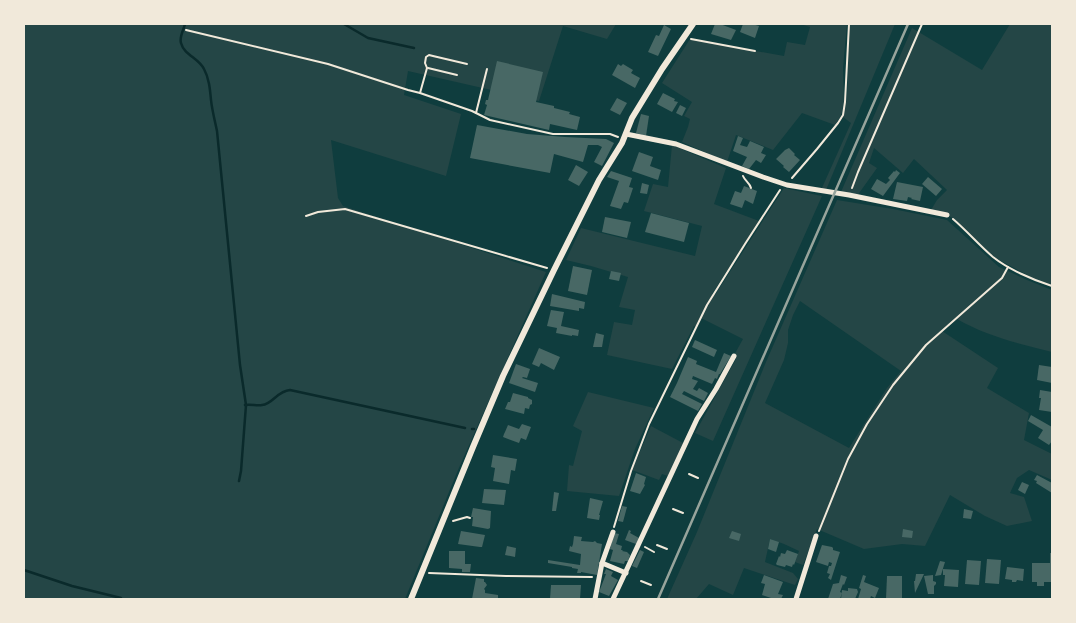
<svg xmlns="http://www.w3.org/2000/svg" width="1076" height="623" font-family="'Alegreya Sans',sans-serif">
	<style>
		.green { fill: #244646; fill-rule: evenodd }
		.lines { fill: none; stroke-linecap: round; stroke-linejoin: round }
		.stream { stroke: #0a2a2b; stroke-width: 2.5 }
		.building { fill: #486865 }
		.path { stroke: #f1e9da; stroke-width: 2 }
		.minor { stroke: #f1e9da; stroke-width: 5 }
		.tertiary { stroke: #f1e9da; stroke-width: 6 }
		.rail { stroke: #97a49c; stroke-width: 2.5 }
	</style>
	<rect width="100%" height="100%" fill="#0f3d3e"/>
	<g class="green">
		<polygon points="24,24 616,24 607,39 563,26 539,101 408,71 404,95 461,114 446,176 331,140 338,198 343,206 546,272 458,470 405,599 24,599"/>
		<polygon points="800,24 847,24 843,68 844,103 841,116 835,125 802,113 773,150 736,135 727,162 682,142 688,127 690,119 684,116 692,102 662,83 690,39 784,56 787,42 805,45 810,27"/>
		<path d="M849 24H895L826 190H821L851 123 843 117C852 88 844 54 849 24Z"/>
		<polygon points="1010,24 1052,24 1052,285 1031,277 997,259 952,218 946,214 931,210 937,200 947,190 914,159 903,173 874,148 869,163 877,168 857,196 841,192 912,28 982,70"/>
		<polygon points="672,145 726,168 714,204 759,221 712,294 715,295 784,188 822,196 713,441 695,433 736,359 733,357 743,339 701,318 697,327 694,326 672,369 607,355 614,322 632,325 635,310 619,307 628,277 591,266 566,260 581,228 695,256 702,226 644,211 653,184 668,187"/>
		<path d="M837 200 893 209 947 220 999 267 1027 280 1052 290V352C1020 344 986 336 957 319L942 331 998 368 987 388 1029 413 1024 440 1052 454V480L1029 470 1017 478 1010 493 1024 497 1032 521 1007 526 985 516 950 495 925 546 902 544 864 549 817 529 803 565 795 562 799 551 784 544 770 539 765 562 793 573 798 579 795 585 744 568 733 595 709 584 696 599H667L697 532 766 362ZM800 301 901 371 887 388 849 448 765 403 784 360 788 343V330L793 315Z"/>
		<polygon points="588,392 654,408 635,449 619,496 567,491 569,465 573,466 582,431 573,426"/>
		<polygon points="651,426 683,443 668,476 662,474 659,480 632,470"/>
	</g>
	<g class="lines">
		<g class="stream">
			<path d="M185 24C184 29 179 37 181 43 184 55 199 58 204 69 209 78 210 89 211 100 212 110 215 121 217 131L240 365 246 405 241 471 239 481"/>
			<polyline points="344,24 368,38 414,48"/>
			<path d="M245 405C251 404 257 406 262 405 273 404 277 391 290 390L465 428"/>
			<polyline points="472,429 474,429"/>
			<polyline points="24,570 72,586 121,598 121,599"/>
		</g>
	</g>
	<g class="building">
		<polygon points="715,24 720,24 736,30 731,40 711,34"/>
		<polygon points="743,24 752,24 759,26 755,38 740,32"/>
		<polygon points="664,25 671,29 658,56 648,52 656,35 659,36"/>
		<polygon points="497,61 543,72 536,102 554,106 554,108 570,112 569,114 580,117 577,130 550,124 549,130 484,115 487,105 485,104 486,100 488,100"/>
		<polygon points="618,64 621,66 623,64 633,70 631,73 640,78 635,88 612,75"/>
		<polygon points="663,93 675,99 674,101 678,102 672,112 657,104"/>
		<polygon points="617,98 627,103 620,115 610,110"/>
		<polygon points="680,105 686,108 682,116 676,113"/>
		<polygon points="641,114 649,116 646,136 636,133"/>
		<polygon points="477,125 527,134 565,137 606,139 614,143 602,166 594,162 602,147 598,145 588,145 583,162 554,154 550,173 470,158"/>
		<polygon points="738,136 743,138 740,145 747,147 750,141 764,147 761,153 766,155 761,163 756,160 749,169 742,166 747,157 733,151"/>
		<polygon points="789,148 795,154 794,155 800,160 789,172 783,167 784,166 776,159 785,150"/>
		<polygon points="639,152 653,157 650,166 661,170 658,180 632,171"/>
		<polygon points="576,165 588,172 579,186 568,180"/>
		<polygon points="896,170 900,173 883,196 871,189 877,179 886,184 890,180 888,178 894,171 895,172"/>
		<polygon points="611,171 632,178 629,187 633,188 628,203 624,202 621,209 610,206 619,181 607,177"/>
		<polygon points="928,177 942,189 936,196 922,184"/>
		<polygon points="897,182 923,187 920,201 911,199 912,198 908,197 907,201 893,199"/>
		<polygon points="642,183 649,185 647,194 640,193"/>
		<polygon points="744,186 757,191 753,204 745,200 742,208 730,204 735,191 741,193"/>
		<polygon points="651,213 689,223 684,242 645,232"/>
		<polygon points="605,217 631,222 627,238 602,232"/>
		<polygon points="573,266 592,270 587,295 568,291"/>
		<polygon points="611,271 621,273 619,281 609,279"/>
		<polygon points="552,294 585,302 584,309 579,308 579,311 550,306"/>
		<polygon points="551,310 564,312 561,326 579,330 578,336 572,335 572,336 556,333 557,328 547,326"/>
		<polygon points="596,333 604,335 602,347 593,347"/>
		<polygon points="695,340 717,350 714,357 692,347"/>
		<polygon points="539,348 560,357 554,370 541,363 539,367 532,364"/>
		<polygon points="724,353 731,356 720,374 719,374 717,379 715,378 712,384 693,376 692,379 698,381 693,389 697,391 699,388 708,393 704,401 684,391 682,394 702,404 698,411 670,397 677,383 688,357 697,361 696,364 716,372"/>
		<polygon points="516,364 530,369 527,378 523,377 522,378 538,383 535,392 509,383"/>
		<polygon points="1039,365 1052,367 1052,383 1037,380"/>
		<polygon points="1040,390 1052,392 1052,412 1039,410 1041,398 1039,398"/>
		<polygon points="513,393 528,397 528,398 532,400 532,404 530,405 529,409 525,408 524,414 505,409 508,402 510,402"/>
		<polygon points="1031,415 1052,427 1052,441 1049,445 1038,438 1043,430 1028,421"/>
		<polygon points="522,424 531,427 526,440 521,438 519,443 503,437 504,434 505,432 508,425 519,429"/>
		<polygon points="493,455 517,459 515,471 511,470 509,484 493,481 495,468 491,467"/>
		<polygon points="636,473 646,477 644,484 645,485 640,494 630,491"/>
		<polygon points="1037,475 1052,483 1052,493 1036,483 1037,481 1034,480"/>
		<polygon points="1022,482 1029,485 1025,494 1018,490"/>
		<polygon points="484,489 506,490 504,505 482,503"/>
		<polygon points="554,492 559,493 556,511 552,511"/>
		<polygon points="590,498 603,501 599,515 600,515 599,520 587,518"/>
		<polygon points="622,506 627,507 623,522 618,521"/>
		<polygon points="473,508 491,511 490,528 488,529 472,526 473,517 471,517"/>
		<polygon points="964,509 973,511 971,519 963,518"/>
		<polygon points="903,529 913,531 912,538 902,537"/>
		<polygon points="629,530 631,531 630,533 639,538 636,544 625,540"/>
		<polygon points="461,531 485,535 482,547 480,547 458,544"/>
		<polygon points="732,531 741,534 739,541 729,538"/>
		<polygon points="614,533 619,534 616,544 622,546 621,550 623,550 622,551 627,552 630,555 628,561 625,561 624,564 610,561 613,550 610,549"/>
		<polygon points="574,536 582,537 581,541 593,542 595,541 597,543 602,544 597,575 581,572 581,573 577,573 578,569 572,568 572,567 548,563 548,560 580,565 581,554 569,551 570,546 572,547 573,544"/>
		<polygon points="770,539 779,542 776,552 768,549"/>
		<polygon points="822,545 832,547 833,548 833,550 840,552 831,580 828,578 830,574 827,573 829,566 831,566 832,563 829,562 828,566 816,562"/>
		<polygon points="507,546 516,548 515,557 505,555"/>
		<polygon points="640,550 644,552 637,568 632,566"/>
		<polygon points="787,550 798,554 794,565 793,564 792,567 786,565 785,567 777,565 776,564 779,556 780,557 781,553 785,554"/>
		<polygon points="449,551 465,551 465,564 471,564 470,572 462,572 462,569 449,568"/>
		<polygon points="1050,553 1052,553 1052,571 1051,571 1051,582 1044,582 1044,586 1037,586 1037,582 1032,582 1032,563 1050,563"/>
		<polygon points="987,559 1001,560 999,584 985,583"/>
		<polygon points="967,560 981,561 979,585 965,584"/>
		<polygon points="940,561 945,562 941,575 935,576"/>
		<polygon points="1007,567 1024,569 1023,581 1017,580 1016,582 1012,582 1012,580 1005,579"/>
		<polygon points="606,569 613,572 611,576 618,580 609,596 599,592 606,574 604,574"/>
		<polygon points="943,569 959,570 958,587 944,586 945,575 943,575"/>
		<polygon points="916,574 924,574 915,593 914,581 915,581"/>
		<polygon points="764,575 783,582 778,594 783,595 781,599 774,599 762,595 765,584 761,583"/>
		<polygon points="841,575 847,577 844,585 843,584 840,592 842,593 840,599 828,599 833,584 839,583"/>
		<polygon points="863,575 866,576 864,582 879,588 875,598 871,596 870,599 858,599 861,589 859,588"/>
		<polygon points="933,575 933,581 936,582 936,584 934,586 934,594 928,594 924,576"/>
		<polygon points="887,576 902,576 902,599 886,599"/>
		<polygon points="476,578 484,579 484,582 485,582 487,585 484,589 485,590 485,593 498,595 498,599 472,599"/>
		<polygon points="551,585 581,585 580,599 550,599"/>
		<polygon points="848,588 857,589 858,592 855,599 841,599 842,590 848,591"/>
	</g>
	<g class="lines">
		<g class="path">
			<polyline points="186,30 328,64 408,90 420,93 472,111 490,120 553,134 610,134 618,137"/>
			<polyline points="691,39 755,51"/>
			<polyline points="428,68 457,75"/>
			<polyline points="420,93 427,68 425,63 426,57 429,55 433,56 467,64"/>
			<polyline points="476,113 487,69"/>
			<path d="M743 176C745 181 750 183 751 188"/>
			<polyline points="792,178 817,149 838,123 843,115 845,102 849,24"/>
			<polyline points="852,188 858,172 922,24"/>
			<polyline points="306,216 318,212 345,209 547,268"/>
			<path d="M953 219C967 231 979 245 993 257 1008 269 1033 280 1052 286"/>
			<polyline points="689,474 698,478"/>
			<polyline points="673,509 683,513"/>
			<polyline points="453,521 467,517 470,518"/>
			<polyline points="614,527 631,471 649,424 707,305 745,244 780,190"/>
			<polyline points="819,531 848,459 867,424 893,385 926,345 1002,278 1008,267"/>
			<polyline points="657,545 667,549"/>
			<polyline points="645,547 654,552"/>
			<polyline points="429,573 506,576 592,577"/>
			<polyline points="641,581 651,585"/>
		</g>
		<g class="minor">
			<polyline points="626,134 676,144 763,177 787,185 849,195 947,215"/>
			<polyline points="602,563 626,573"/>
			<polyline points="595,599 602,563 613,532"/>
			<polyline points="613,599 697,419 716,389 734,356"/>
			<polyline points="796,599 816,536"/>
		</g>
		<polyline class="tertiary" points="411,599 473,447 503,376 554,270 599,180 622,143 632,118 662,69 693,24"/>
		<polyline class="rail" points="658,599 908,24"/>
	</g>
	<rect width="1076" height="623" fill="none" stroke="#f1e9da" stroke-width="50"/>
</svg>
